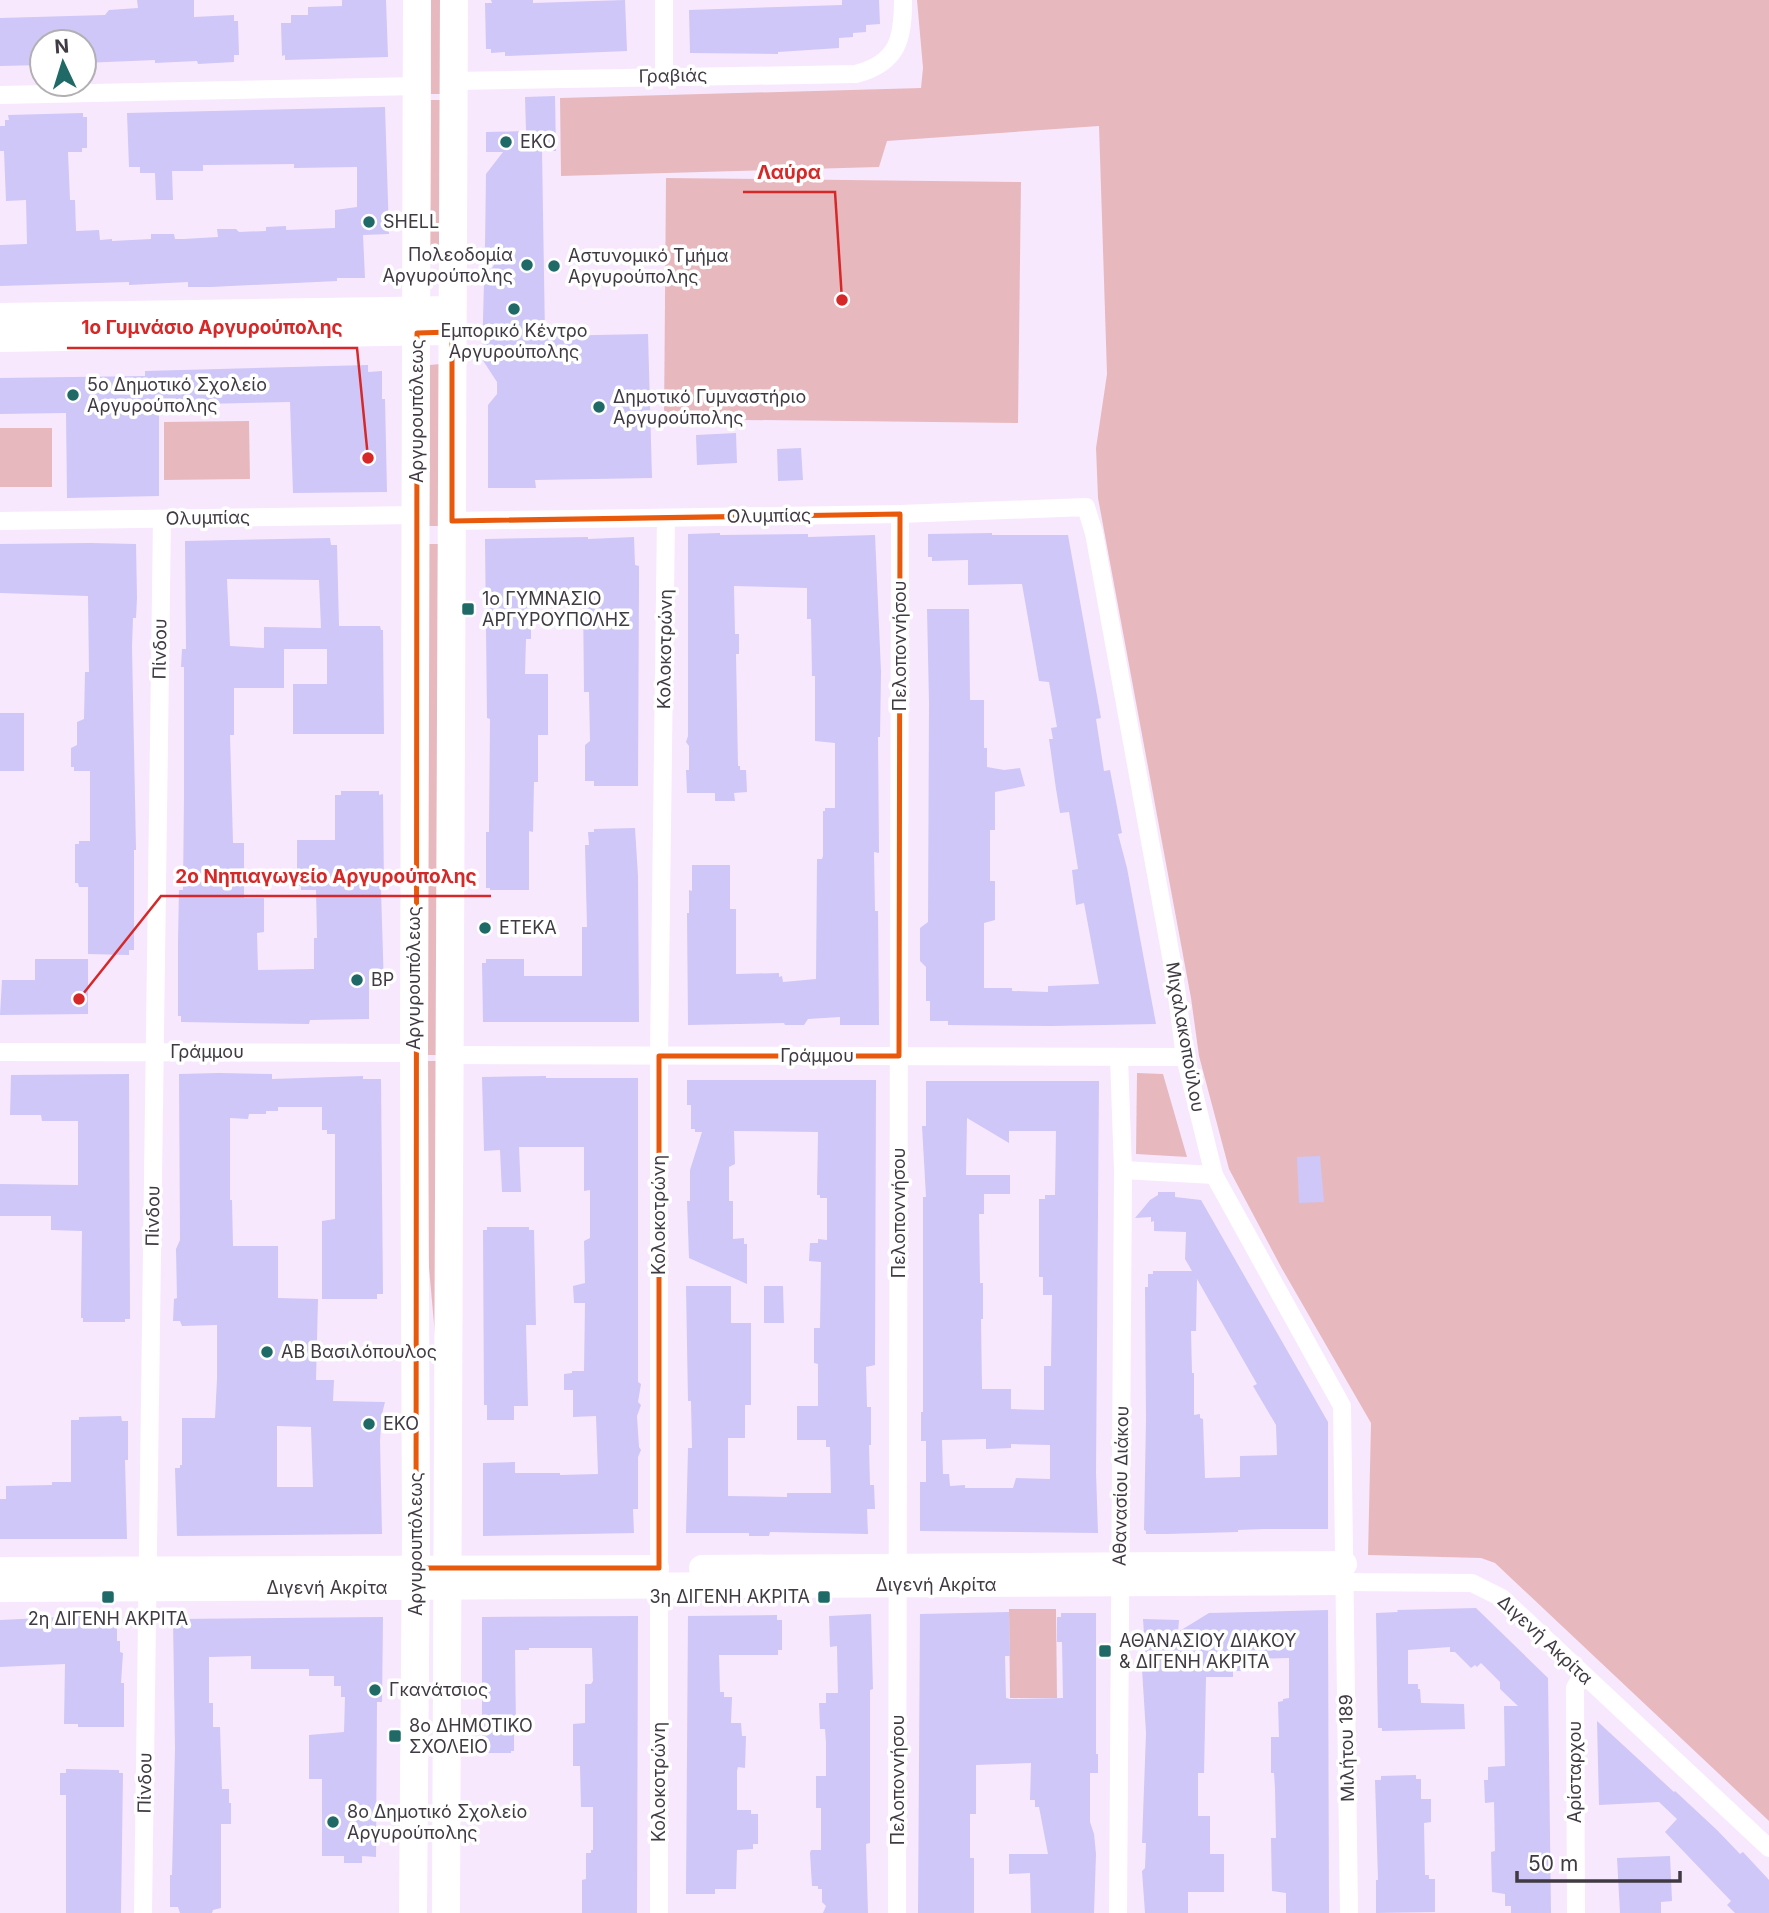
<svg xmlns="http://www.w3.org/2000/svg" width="1769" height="1913" font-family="Inter,sans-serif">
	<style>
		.green { fill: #e7b9bf }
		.building { fill: #cec7f7; fill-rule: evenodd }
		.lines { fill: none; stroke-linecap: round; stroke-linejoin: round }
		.street { stroke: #fff; stroke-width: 18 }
		.secondary { stroke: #fff; stroke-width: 26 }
		.primary { stroke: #fff; stroke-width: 28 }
		.marked { fill: none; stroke: #e8590c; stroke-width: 5; stroke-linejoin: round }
		.poi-dot { fill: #1f6a66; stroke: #fff; stroke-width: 2.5 }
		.labels { text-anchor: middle; stroke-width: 7; stroke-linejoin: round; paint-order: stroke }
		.street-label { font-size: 18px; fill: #403a42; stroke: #fff }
		.poi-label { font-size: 18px; fill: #403a42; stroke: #fff; text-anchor: start }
		.leader { fill: none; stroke: #d62828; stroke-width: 2.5 }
		.callout-dot { fill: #d62828; stroke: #fff; stroke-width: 2.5 }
		.callout-label { font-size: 19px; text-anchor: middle; font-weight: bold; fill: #d62828; stroke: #fff; stroke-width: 7; stroke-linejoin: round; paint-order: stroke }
	</style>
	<rect width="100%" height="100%" fill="#f8e8fe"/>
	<g class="green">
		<polygon points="430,0 441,0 441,94 431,94"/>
		<polygon points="917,0 1769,0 1769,1821 1495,1563 1481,1558 1368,1555 1371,1423 1281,1267 1229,1169 1199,1056 1191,998 1098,498 1096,448 1107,374 1099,126 887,141 879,167 561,176 560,98 921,88 923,68"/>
		<polygon points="431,100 441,100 440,261 430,261"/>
		<polygon points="666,178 1021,182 1018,423 664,419"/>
		<polygon points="440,364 439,526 429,526 430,365"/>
		<polygon points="249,421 250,479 164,480 164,422"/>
		<rect x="0" y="428" width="52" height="59"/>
		<polygon points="429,544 438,544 437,1055 427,1055"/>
		<polygon points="427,1061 437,1061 435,1335 427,1245"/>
		<polygon points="1137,1073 1163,1074 1187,1157 1136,1154"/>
		<polygon points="1009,1609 1056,1609 1057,1698 1010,1698"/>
	</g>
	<g class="building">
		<polygon points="137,0 194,0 194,17 234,15 234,21 238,21 239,55 234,55 234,62 198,64 197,61 155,63 155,60 84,63 84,42 42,42 42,65 0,66 0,18 105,15 109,10 138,8"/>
		<polygon points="342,0 386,0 388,57 285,60 285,55 282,56 281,23 291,23 291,15 308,15 308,7 342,6"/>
		<polygon points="491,0 533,0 533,3 625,0 627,51 505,56 505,52 491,53 491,49 486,49 485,3 492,3"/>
		<polygon points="842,0 879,0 880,24 866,25 866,32 853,33 853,37 839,38 839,48 778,52 778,54 690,53 689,10 842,5"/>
		<polygon points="555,96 556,151 542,151 545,336 648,334 652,478 535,480 536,488 488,488 488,405 497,394 497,382 482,359 484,282 495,263 485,247 486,174 503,152 486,152 486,132 526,131 525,97"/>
		<polygon points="385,107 389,234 363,235 365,278 337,278 337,281 211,287 188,287 188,282 129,285 129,282 0,286 0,245 27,244 26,200 6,201 4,151 0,151 0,126 5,126 5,120 9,120 8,115 83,113 83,117 87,117 87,148 82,148 82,152 68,152 70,200 75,200 76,231 99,230 100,240 112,239 112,241 151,239 151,234 174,234 175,239 184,239 218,237 217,229 236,229 239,232 266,231 266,227 286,226 286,230 335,228 335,210 357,207 357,167 294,168 294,164 203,165 203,171 172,171 173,200 156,200 155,173 140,173 140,167 129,167 127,113"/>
		<polygon points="368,365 368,372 382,371 382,399 385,399 387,492 293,493 290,402 159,405 159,496 67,498 66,413 0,414 0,378 145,376 145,371"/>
		<polygon points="736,433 737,463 697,465 696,435"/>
		<polygon points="801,448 803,480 778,481 777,449"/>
		<polygon points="720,533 720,535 808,534 808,537 875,535 881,672 880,737 878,737 879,853 874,852 875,911 878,911 879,1025 840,1025 840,1017 808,1019 804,1025 785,1025 784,1023 688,1025 687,913 689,913 689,890 692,891 692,865 730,865 730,909 736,909 736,974 779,973 779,977 782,976 783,982 816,979 817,859 822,859 823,856 823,811 825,811 825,808 835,808 835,743 815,741 815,676 812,676 811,619 807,619 807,588 734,586 735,634 739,634 739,654 736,654 738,766 740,766 740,770 746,770 747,792 734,793 735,801 715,801 715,793 687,793 686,770 689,770 689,746 686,742 688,736 688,534"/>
		<polygon points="992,533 992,535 1068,535 1101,718 1096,719 1104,771 1110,770 1122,833 1118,834 1127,868 1156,1024 1051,1026 948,1025 948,1021 930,1021 930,1001 926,1001 926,967 920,961 920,928 928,922 929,703 927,609 969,609 970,700 984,700 984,748 987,748 987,767 1004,770 1020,768 1025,786 995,792 995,830 990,830 990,881 995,881 995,920 984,923 984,988 1012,988 1012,991 1048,992 1048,986 1099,984 1084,903 1076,905 1072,870 1078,869 1069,812 1060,813 1056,789 1049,739 1053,739 1051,728 1057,727 1049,682 1039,681 1022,584 968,585 968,560 932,561 932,557 928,557 928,534"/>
		<polygon points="588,537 588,539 634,537 635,565 639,566 639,583 638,786 594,786 594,781 585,781 585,745 590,741 589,692 584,692 583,594 531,596 531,639 526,639 525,674 548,674 548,735 538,735 538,782 534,782 533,832 529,831 529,890 490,890 490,888 486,888 486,832 489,832 490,719 487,718 485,539"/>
		<path d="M330 538 331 545H337L339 626H380L381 630H383L384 734H293V684H327V649H284V688H234V735H230L233 843H244V898H264V932L257 933 258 970 314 969V938H317L316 890H301V886H297V840H335V795H341V791H379V795L383 794 384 890H381L384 988H369V1019L310 1020 309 1024 181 1022V1016H178V941L179 890H183L184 796V667H181L182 649H186L185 541ZM227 579 319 580 321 628 264 627V648L230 646Z"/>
		<polygon points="90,543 136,544 137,598 136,618 133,618 132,647 136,850 134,850 134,950 129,950 129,955 88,954 88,887 79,887 78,883 75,883 75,844 79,844 79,841 90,841 90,771 74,771 74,767 71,767 71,748 77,745 77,722 84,719 85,672 89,672 88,596 0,593 0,544"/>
		<rect x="0" y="713" width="24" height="58"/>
		<polygon points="635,828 638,876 639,1022 483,1022 482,963 486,963 486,959 524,959 524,976 582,976 582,927 587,927 585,845 589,845 588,832 594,832 594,829"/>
		<polygon points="35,959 88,959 88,1014 0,1015 2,980 35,980"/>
		<path d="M219 1073 272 1074V1079L363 1076V1079H381L383 1294H377V1299H322V1221L335 1219V1134H327V1130H322V1107H278V1111H266V1114H249L248 1119 230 1118V1200H232L233 1246H278V1298L318 1299 316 1380H334L333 1401 385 1402 382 1414 380 1440 382 1534 177 1536 175 1468H180V1465H182V1418H215L217 1379V1325L182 1326 180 1321H173L174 1299 177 1298 176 1249 180 1240 179 1074ZM277 1426 311 1427 313 1487H277Z"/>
		<polygon points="129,1074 130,1319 125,1319 125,1322 83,1322 83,1318 81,1318 82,1231 51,1230 51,1216 0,1216 0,1184 78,1185 78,1121 42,1121 41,1115 10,1115 11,1075"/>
		<polygon points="546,1076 546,1078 638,1078 638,1382 641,1384 638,1402 641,1405 637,1416 639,1447 641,1450 638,1457 638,1509 633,1509 634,1533 483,1536 483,1463 515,1462 515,1473 560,1473 560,1475 598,1474 596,1416 573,1417 573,1390 564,1390 564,1374 572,1373 572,1371 584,1371 585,1303 574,1303 573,1286 585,1283 584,1241 590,1238 590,1190 584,1191 584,1147 519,1147 521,1192 502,1192 500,1150 484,1151 482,1077"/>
		<polygon points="687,1080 876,1080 875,1365 866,1367 867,1407 871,1407 871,1445 869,1445 870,1485 874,1485 875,1509 867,1509 868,1534 770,1532 769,1536 749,1536 749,1533 686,1533 688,1448 692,1448 691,1401 688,1401 686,1286 731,1286 731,1323 751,1323 751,1405 745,1405 745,1438 728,1438 728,1496 787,1497 787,1493 831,1493 830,1447 826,1447 826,1440 797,1440 797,1406 818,1406 818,1364 814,1363 814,1328 820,1328 821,1262 809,1261 810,1243 818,1243 818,1239 827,1240 827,1198 820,1198 820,1195 817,1195 818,1132 734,1131 735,1164 729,1167 729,1201 733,1201 733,1239 744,1238 744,1244 747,1244 747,1284 689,1258 687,1201 690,1201 690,1170 702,1132 695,1132 695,1129 691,1129 691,1105 687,1105"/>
		<path d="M926 1081H1099L1096 1472 1098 1533 920 1531V1482H926V1441H921V1412H923V1197H926L922 1126H926ZM967 1118 1009 1143V1131H1056L1055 1195H1045V1199H1039V1277H1043V1295H1052L1051 1366H1044V1410L1011 1409V1389H982L981 1319H983V1283H980L979 1214H984V1194H1010V1175H966ZM986 1439V1449L1011 1448V1444L1050 1445V1479L1016 1478 1013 1488H965V1485L950 1486 949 1474H943L942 1440Z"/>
		<polygon points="1320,1156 1324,1202 1299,1203 1297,1157"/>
		<path d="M1158 1192H1175V1197L1201 1200 1328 1422V1529H1264L1238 1530V1532L1166 1534H1146V1531L1144 1530 1146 1419 1145 1287H1148V1274H1153V1271H1192L1185 1259 1186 1232 1154 1231V1221L1151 1222V1217L1135 1218 1150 1200 1158 1195ZM1197 1279 1257 1384 1253 1386 1276 1425 1277 1455 1240 1456V1477L1205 1478 1203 1419 1200 1418V1414L1194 1415V1373H1192L1191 1331H1196Z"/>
		<polygon points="487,1227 529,1227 529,1230 534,1230 536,1325 526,1325 528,1406 514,1406 514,1420 487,1420 487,1405 484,1405 483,1230 487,1230"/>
		<polygon points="764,1286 783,1286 784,1323 764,1323"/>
		<polygon points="121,1416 122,1421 128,1421 128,1460 125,1460 127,1539 0,1539 0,1499 6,1499 6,1486 52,1485 52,1482 71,1482 71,1420 79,1420 79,1417"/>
		<polygon points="1476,1608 1548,1678 1551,1913 1511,1913 1511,1906 1505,1906 1505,1894 1492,1892 1491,1852 1495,1851 1494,1802 1485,1803 1484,1780 1488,1780 1488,1767 1505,1766 1504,1706 1518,1706 1500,1689 1500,1682 1481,1663 1477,1667 1475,1665 1471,1668 1455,1652 1450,1652 1450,1647 1408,1650 1408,1684 1418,1684 1418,1689 1420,1689 1421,1703 1464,1704 1465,1729 1382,1731 1382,1728 1378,1728 1376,1613 1398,1612 1397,1610"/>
		<polygon points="1328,1610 1329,1913 1286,1913 1286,1893 1272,1891 1271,1838 1276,1838 1275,1788 1274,1773 1271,1773 1271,1737 1279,1737 1278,1702 1283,1701 1283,1699 1289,1698 1289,1658 1240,1659 1241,1671 1233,1671 1233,1677 1206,1677 1204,1773 1198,1773 1198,1816 1210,1816 1210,1854 1224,1854 1224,1892 1188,1892 1188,1913 1145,1913 1142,1871 1145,1868 1146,1843 1142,1843 1146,1733 1142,1669 1146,1665 1143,1619 1179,1620 1178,1632 1209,1613"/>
		<polygon points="1009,1612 1010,1656 1005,1656 1006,1698 1010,1699 1063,1698 1062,1642 1057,1642 1057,1617 1061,1617 1061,1613 1096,1613 1096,1754 1098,1754 1098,1773 1090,1773 1090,1822 1094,1834 1096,1854 1094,1913 1031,1913 1030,1873 1009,1874 1009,1854 1048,1854 1039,1807 1035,1807 1035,1800 1030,1800 1031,1763 976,1765 976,1814 970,1814 970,1858 974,1858 974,1913 918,1913 920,1614"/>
		<polygon points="871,1614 873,1689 870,1690 870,1843 866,1844 868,1913 823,1913 826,1906 822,1902 822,1889 818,1889 818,1886 812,1886 810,1853 811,1850 821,1850 821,1808 816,1808 816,1776 826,1776 826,1743 825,1729 820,1729 819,1703 826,1703 826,1693 838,1693 837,1646 830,1647 829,1616"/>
		<polygon points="777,1615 777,1620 782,1620 782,1650 778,1650 778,1655 719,1655 720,1692 724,1692 724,1697 732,1697 731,1723 741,1723 742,1736 746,1736 745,1768 738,1767 737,1771 737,1810 751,1810 751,1814 758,1814 758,1844 753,1844 753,1849 737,1850 736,1889 715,1889 715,1894 686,1894 688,1616"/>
		<polygon points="83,1616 117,1618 117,1641 120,1641 120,1652 123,1653 121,1683 124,1683 124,1727 78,1727 78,1724 64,1724 65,1664 0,1667 0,1620"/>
		<polygon points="638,1616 637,1913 582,1913 582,1880 586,1879 586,1853 591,1853 591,1850 593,1850 593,1807 581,1807 580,1766 573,1766 573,1724 585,1723 585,1684 591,1684 593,1681 592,1648 529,1648 529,1650 515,1650 516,1730 514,1731 514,1751 511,1751 511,1753 486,1753 486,1749 482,1749 482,1617"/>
		<polygon points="383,1617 382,1702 377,1702 376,1857 362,1856 362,1863 344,1863 344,1856 322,1856 322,1779 309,1779 309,1735 344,1732 345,1697 341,1697 341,1686 334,1686 334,1676 309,1676 309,1669 251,1669 251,1656 209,1657 209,1703 213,1703 213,1727 220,1727 222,1789 229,1789 229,1803 231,1803 231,1824 221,1824 221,1908 213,1910 212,1913 180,1913 178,1907 170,1907 170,1875 172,1875 175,1749 173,1619"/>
		<polygon points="1597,1721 1674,1792 1675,1791 1717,1830 1740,1854 1743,1852 1769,1880 1769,1913 1735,1913 1727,1905 1731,1901 1665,1832 1677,1819 1659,1802 1599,1805"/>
		<polygon points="66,1769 119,1770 119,1773 123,1773 121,1913 66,1913 66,1795 60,1795 60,1773 66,1773"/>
		<polygon points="1416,1775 1416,1779 1421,1779 1421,1799 1431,1799 1431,1822 1424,1823 1425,1875 1429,1875 1429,1879 1435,1879 1435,1912 1376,1913 1376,1880 1378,1880 1375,1780 1381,1780 1381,1776"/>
		<polygon points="1670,1856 1672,1901 1661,1902 1661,1913 1620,1913 1617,1858"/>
	</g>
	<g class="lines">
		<g class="street">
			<polyline points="664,76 664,0"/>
			<path d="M454 81 856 74C898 63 903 39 903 0"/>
			<polyline points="0,95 417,86"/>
			<polyline points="0,521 417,515"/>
			<polyline points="452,521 900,514 1086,507 1094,533 1174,973 1185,1057 1214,1175 1342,1406 1349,1913"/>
			<polyline points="0,1052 414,1053"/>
			<polyline points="450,1055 1185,1057"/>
			<polyline points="1123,1170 1214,1175"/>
			<polyline points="1344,1582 1472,1583 1502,1598 1769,1848"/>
			<polyline points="143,1913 162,519"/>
			<polyline points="659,1913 659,1056 666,518"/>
			<polyline points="897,1913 900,514"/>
			<polyline points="1118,1913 1123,1170 1119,1058"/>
			<polyline points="1576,1913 1575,1688 1582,1675"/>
		</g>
		<g class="secondary">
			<polyline points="0,316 452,309"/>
			<polyline points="0,339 452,332"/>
			<polyline points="702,1568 1344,1564"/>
			<polyline points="0,1570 656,1568"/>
			<polyline points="0,1589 1344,1582"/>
		</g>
		<g class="primary">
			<polyline points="413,1913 416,1535 414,1053 417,0"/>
			<polyline points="446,1913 454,0"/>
		</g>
	</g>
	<path class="marked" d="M452 332V521L900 514 899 1056H659V1568H416L417 333Z"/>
	<g class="poi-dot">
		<circle cx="506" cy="142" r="7"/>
		<circle cx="369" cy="222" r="7"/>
		<circle cx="527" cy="265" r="7"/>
		<circle cx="554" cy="266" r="7"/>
		<circle cx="514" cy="309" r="7"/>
		<circle cx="73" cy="395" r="7"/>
		<circle cx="599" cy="407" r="7"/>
		<rect x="461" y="602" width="14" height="14" rx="3.5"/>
		<circle cx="485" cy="928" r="7"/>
		<circle cx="357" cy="980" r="7"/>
		<circle cx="267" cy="1352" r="7"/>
		<circle cx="369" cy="1424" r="7"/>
		<rect x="101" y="1590" width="14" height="14" rx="3.5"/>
		<rect x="817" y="1590" width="14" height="14" rx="3.5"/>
		<rect x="1098" y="1644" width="14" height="14" rx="3.5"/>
		<circle cx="375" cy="1690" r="7"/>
		<rect x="388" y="1729" width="14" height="14" rx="3.5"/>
		<circle cx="333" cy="1822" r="7"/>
	</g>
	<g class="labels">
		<g class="street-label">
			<text transform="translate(673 76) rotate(-1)" y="6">Γραβιάς</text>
			<text transform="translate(417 411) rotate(-90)" y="6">Αργυρουπόλεως</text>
			<text transform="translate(769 516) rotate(-1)" y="6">Ολυμπίας</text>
			<text transform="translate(208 518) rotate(-1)" y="6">Ολυμπίας</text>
			<text transform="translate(900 646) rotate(-90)" y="6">Πελοποννήσου</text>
			<text transform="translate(160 649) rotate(-89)" y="6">Πίνδου</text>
			<text transform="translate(665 649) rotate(-89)" y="6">Κολοκοτρώνη</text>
			<text transform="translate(414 978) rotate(-90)" y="6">Αργυρουπόλεως</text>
			<text transform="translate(1185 1037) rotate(80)" y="6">Μιχαλακοπούλου</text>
			<text x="207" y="1058">Γράμμου</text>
			<text x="817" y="1062">Γράμμου</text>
			<text transform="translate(899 1213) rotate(-90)" y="6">Πελοποννήσου</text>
			<text transform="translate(659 1215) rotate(-90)" y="6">Κολοκοτρώνη</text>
			<text transform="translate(153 1216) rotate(-89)" y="6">Πίνδου</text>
			<text transform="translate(1121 1486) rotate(-89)" y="6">Αθανασίου Διάκου</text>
			<text transform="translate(416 1544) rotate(-90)" y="6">Αργυρουπόλεως</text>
			<text x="936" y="1591">Διγενή Ακρίτα</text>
			<text x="327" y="1594">Διγενή Ακρίτα</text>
			<text transform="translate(1545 1640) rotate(43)" y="6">Διγενή Ακρίτα</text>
			<text transform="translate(1347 1748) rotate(-91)" y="6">Μιλήτου 189</text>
			<text transform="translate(1575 1772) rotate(-90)" y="6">Αρίσταρχου</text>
			<text transform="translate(898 1780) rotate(-90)" y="6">Πελοποννήσου</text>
			<text transform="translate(659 1782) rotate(-90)" y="6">Κολοκοτρώνη</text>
			<text transform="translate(145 1783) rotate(-89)" y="6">Πίνδου</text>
		</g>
		<g class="poi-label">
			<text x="520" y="148">EKO</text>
			<text x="383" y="228">SHELL</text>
			<text x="513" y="261" text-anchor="end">Πολεοδομία<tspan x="513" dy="21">Αργυρούπολης</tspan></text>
			<text x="568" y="262">Αστυνομικό Τμήμα<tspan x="568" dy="21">Αργυρούπολης</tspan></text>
			<text x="514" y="337" text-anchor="middle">Εμπορικό Κέντρο<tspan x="514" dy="21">Αργυρούπολης</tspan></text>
			<text x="87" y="391">5ο Δημοτικό Σχολείο<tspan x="87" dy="21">Αργυρούπολης</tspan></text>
			<text x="613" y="403">Δημοτικό Γυμναστήριο<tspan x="613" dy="21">Αργυρούπολης</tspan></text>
			<text x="482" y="605">1ο ΓΥΜΝΑΣΙΟ<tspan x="482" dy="21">ΑΡΓΥΡΟΥΠΟΛΗΣ</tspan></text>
			<text x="499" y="934">ΕΤΕΚΑ</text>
			<text x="371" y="986">BP</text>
			<text x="281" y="1358">ΑΒ Βασιλόπουλος</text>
			<text x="383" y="1430">ΕΚΟ</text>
			<text x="810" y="1603" text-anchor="end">3η ΔΙΓΕΝΗ ΑΚΡΙΤΑ</text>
			<text x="108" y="1625" text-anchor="middle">2η ΔΙΓΕΝΗ ΑΚΡΙΤΑ</text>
			<text x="1119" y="1647">ΑΘΑΝΑΣΙΟΥ ΔΙΑΚΟΥ<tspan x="1119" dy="21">&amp; ΔΙΓΕΝΗ ΑΚΡΙΤΑ</tspan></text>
			<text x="389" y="1696">Γκανάτσιος</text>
			<text x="409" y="1732">8ο ΔΗΜΟΤΙΚΟ<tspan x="409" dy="21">ΣΧΟΛΕΙΟ</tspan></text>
			<text x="347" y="1818">8ο Δημοτικό Σχολείο<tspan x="347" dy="21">Αργυρούπολης</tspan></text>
		</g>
	</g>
	<path class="leader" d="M842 300L835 192H743M368 458L357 348H67M79 999L161 896H491"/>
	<g class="callout-dot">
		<circle cx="842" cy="300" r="7"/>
		<circle cx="368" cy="458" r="7"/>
		<circle cx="79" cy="999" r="7"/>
	</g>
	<g class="callout-label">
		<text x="789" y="179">Λαύρα</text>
		<text x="212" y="334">1ο Γυμνάσιο Αργυρούπολης</text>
		<text x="326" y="883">2ο Νηπιαγωγείο Αργυρούπολης</text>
	</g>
	<g transform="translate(63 63) rotate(356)"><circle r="33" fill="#ffffff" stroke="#b3b0b3" stroke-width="2"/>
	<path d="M0-5L12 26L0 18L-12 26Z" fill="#1f6a66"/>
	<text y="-10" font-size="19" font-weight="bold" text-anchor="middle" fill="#403a42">N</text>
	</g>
	<path d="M1517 1871v10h163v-10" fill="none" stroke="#403a42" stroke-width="3.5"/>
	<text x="1528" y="1871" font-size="21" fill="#403a42" stroke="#ffffff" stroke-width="5" paint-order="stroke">50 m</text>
</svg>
